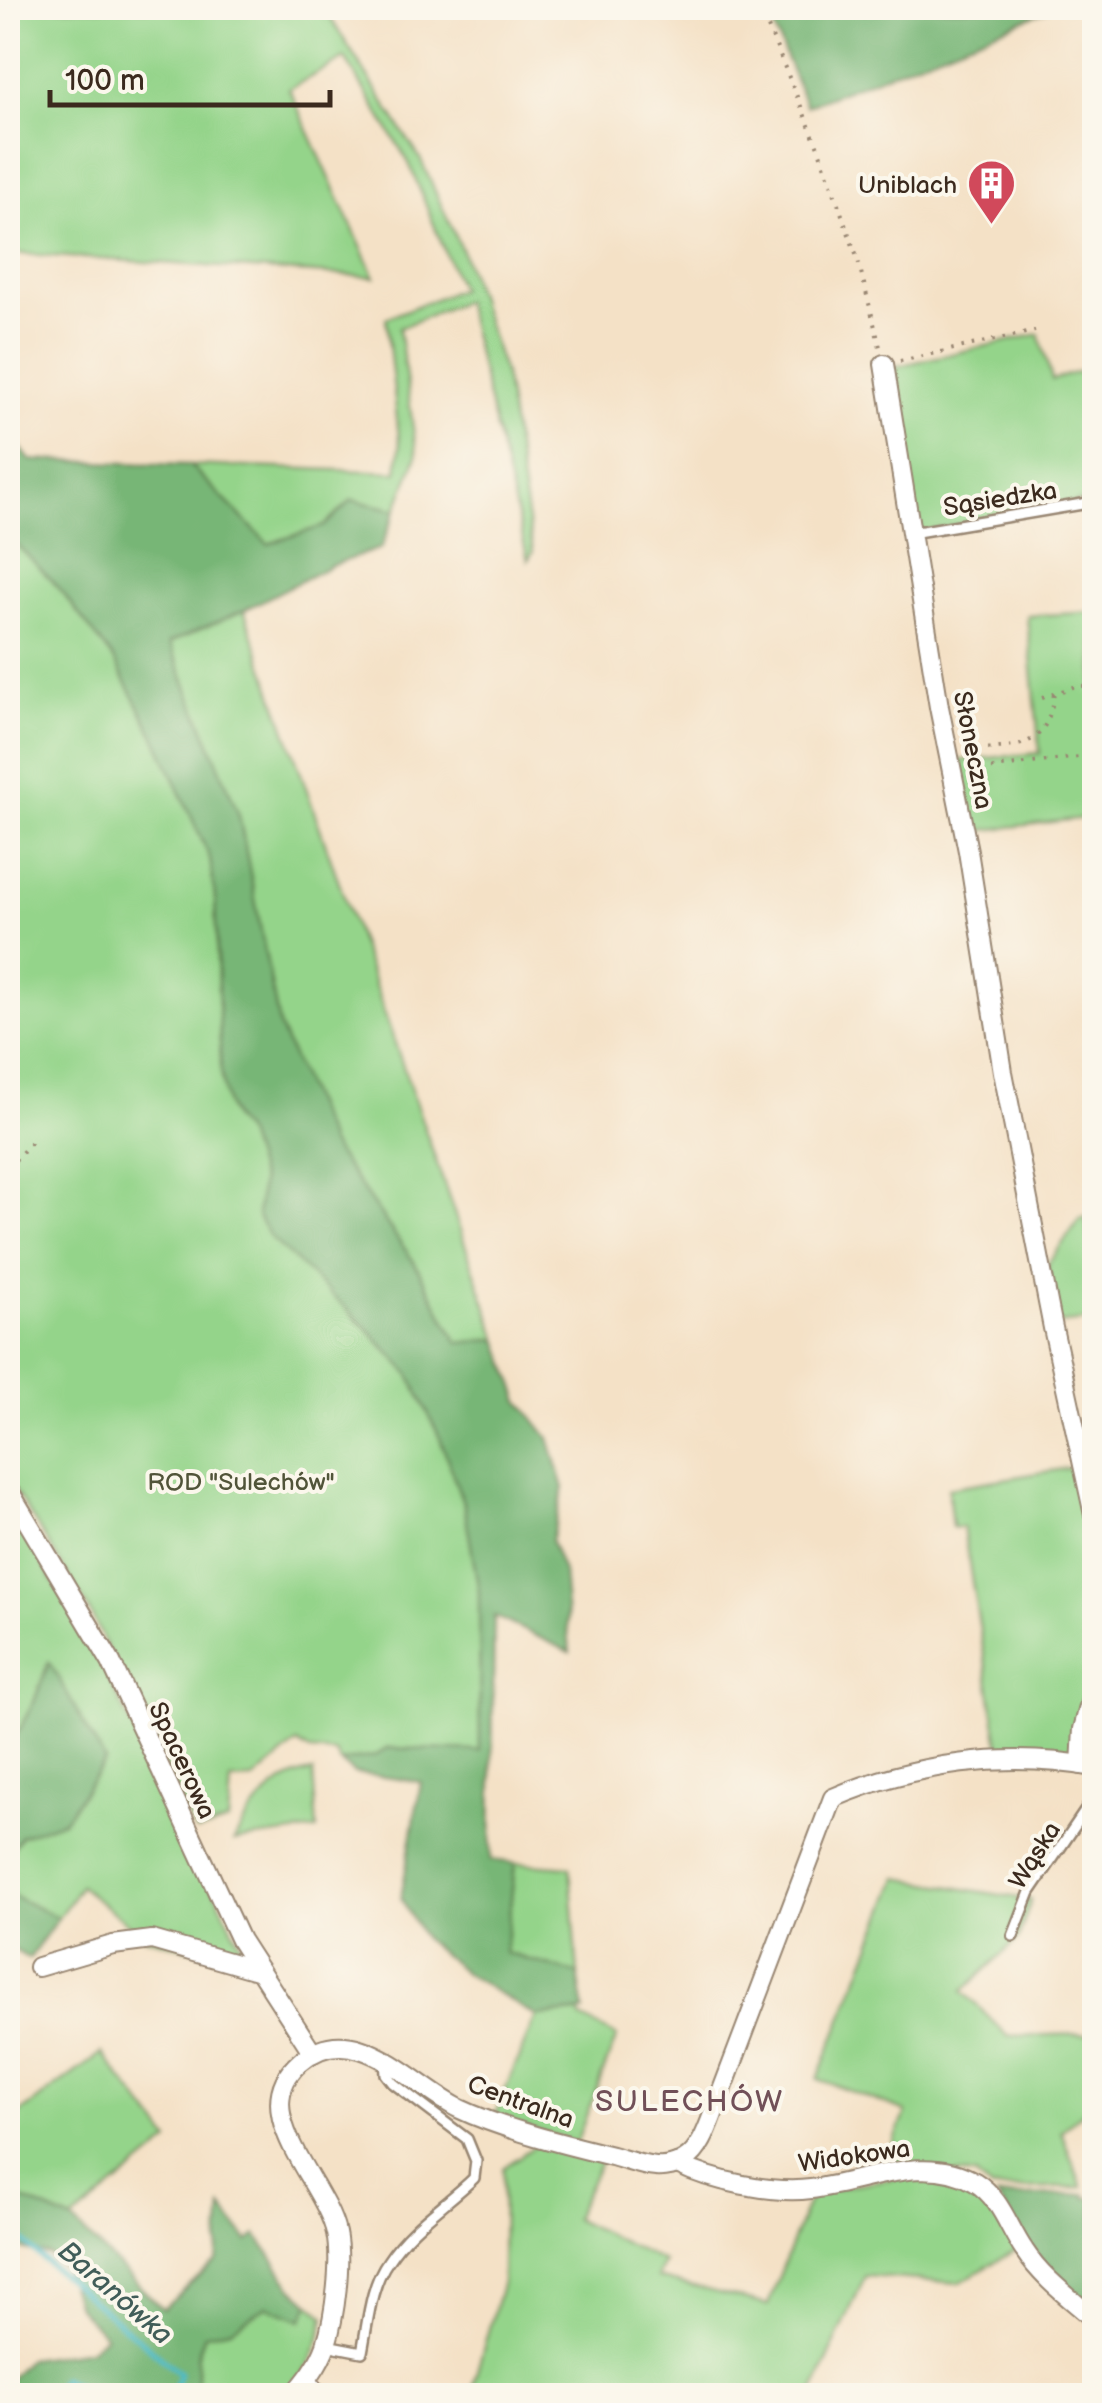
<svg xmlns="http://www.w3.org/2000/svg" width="1102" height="2403" font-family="'Balsamiq Sans',sans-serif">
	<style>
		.green { fill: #94d48a; stroke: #687f54; stroke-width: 2.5 }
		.forest { fill: #77b676; stroke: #59704a; stroke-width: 2.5 }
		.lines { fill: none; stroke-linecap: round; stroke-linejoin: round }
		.stream { stroke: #4dbbc6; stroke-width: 5 }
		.service-casing { stroke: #988672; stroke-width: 14 }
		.minor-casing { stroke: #988672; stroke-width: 22 }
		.path { stroke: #988672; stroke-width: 4; stroke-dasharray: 2.5 8; stroke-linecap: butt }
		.service { stroke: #fff; stroke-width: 9 }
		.minor { stroke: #fff; stroke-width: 18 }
		.labels { text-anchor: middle; stroke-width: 8; stroke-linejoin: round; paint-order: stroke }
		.poi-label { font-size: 25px; fill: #3b2a1e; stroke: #fbf7ec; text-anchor: end }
		.street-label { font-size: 25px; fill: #3b2a1e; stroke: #fbf7ec }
		.park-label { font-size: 25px; fill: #515439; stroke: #fbf7ec }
		.water-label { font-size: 28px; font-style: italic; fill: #415d59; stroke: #fbf7ec }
		.quarter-label { font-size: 30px; letter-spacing: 2.5px; fill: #715058; stroke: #fbf7ec }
	</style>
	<rect width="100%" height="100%" fill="#fbf7ec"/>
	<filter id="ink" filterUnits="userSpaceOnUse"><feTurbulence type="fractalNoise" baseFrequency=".01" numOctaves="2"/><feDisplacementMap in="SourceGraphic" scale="20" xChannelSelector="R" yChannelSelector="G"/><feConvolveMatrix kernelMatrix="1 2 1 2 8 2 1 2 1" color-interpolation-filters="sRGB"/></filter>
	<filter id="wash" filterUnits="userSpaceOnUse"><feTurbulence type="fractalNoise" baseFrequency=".0048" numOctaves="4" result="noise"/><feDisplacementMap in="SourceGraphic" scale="40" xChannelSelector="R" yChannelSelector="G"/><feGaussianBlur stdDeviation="2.25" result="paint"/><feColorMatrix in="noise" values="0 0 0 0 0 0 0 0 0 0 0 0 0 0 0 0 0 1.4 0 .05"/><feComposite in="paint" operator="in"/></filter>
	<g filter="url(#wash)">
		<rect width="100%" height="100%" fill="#f4e1c6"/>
		<g class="green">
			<polygon points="8,8 324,8 421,160 462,251 504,373 533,552 528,560 464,301 399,328 417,456 396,510 352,500 324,526 268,544 190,465 397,472 400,447 386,318 460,289 409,163 345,58 289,89 375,277 8,253"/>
			<polygon points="1039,334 1052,380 1094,367 1094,499 917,533 889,368"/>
			<polygon points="8,541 18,546 57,586 113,658 157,740 210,858 215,897 221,1071 227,1104 233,1119 246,1134 261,1181 258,1215 409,1373 440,1438 464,1505 479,1591 480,1752 388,1748 375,1756 340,1762 336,1753 310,1751 297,1743 254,1780 231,1781 228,1822 196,1832 86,1604 8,1480"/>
			<polygon points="244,610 498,1339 458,1343 414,1262 330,1144 279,1026 239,815 169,642"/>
			<polygon points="1094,612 1094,817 968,832 954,761 1040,753 1027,616"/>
			<polygon points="1086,1217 1091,1255 1094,1256 1094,1320 1058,1324 1047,1265 1080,1219"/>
			<polygon points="1081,1466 1094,1536 1094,1677 1084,1704 1078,1760 1001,1757 963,1528 952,1527 948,1488"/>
			<polygon points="8,1505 97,1655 251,1965 145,1937 80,1886 58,1918 15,1897 8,1888 8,1855 21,1836 63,1821 105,1761 48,1664 34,1702 8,1750"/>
			<path d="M313 1772 317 1830 234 1841C250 1809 275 1777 313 1772Z"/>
			<polygon points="515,1863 570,1867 578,1974 505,1953"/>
			<polygon points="898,1878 1031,1900 1018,1939 963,1991 1007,2036 1089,2034 1094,2001 1094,2102 1061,2131 1082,2187 992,2190 975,2176 884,2169 906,2112 818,2079"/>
			<polygon points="580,2012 581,2018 617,2036 576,2143 494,2117 536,2016"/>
			<polygon points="102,2053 170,2141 72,2221 8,2193 8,2122"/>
			<path d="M540 2142 601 2160 573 2218 664 2262 657 2278 768 2305 811 2194C856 2185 947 2158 985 2196 999 2210 1008 2233 1018 2249L959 2283 865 2276 812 2395 470 2396 502 2281 503 2168Z"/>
			<path d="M310 2303 325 2316C321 2348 307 2371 286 2395L194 2396 197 2389V2357L205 2334 231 2329 267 2306 302 2320Z"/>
		</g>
		<g class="forest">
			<polygon points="789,8 1053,8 806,106 769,16"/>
			<polygon points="8,432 30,460 190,465 268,544 324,526 352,500 396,510 381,548 330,566 244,610 169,643 239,815 279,1026 330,1144 414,1262 458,1343 498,1339 520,1401 549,1438 564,1488 551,1541 563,1572 570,1652 494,1616 491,1860 515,1863 505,1953 578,1974 584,2011 536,2016 466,1974 424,1939 401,1898 421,1782 354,1773 340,1762 375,1756 388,1748 480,1751 479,1591 464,1505 440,1438 409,1373 365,1326 271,1238 257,1215 261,1181 246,1134 233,1119 227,1104 221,1071 215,897 210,858 157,740 113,658 57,586 18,546 8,541"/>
			<polygon points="49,1662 105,1761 63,1821 21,1836 8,1855 8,1750 34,1702"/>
			<polygon points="8,1888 15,1897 58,1918 29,1959 8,1946"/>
			<polygon points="8,2193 72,2221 163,2309 217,2261 222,2207 248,2241 257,2235 291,2286 310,2303 302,2320 267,2306 231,2329 205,2334 197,2357 197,2389 194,2395 8,2395 8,2380 28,2359 89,2350 105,2336 77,2306 64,2267 49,2255 8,2246"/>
			<polygon points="1085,2194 1086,2198 1094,2198 1094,2312 1048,2274 997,2197"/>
		</g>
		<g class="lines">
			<g class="stream">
				<polyline points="8,2226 42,2259 180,2373 171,2396"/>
				<polyline points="52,2396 62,2378 97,2396"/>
			</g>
		</g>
	</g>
	<g filter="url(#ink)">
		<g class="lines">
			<defs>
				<g id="service">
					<polyline points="911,533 1094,502"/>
					<polyline points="1013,1936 1030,1892 1094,1798"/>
					<path d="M326 2345 362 2352C368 2323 370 2286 388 2261 410 2227 446 2205 474 2178L476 2161 467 2139 393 2083 386 2074 385 2061"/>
					<polyline points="310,2376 323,2396"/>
				</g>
				<g id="minor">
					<polyline points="884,364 939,707 968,851 1003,1072 1053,1328 1094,1515"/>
					<polyline points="8,1489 111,1662 240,1940 313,2053"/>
					<polyline points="1081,1765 1083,1729 1094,1688"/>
					<polyline points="38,1967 113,1945 152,1940 260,1971"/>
					<path d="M677 2164C711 2181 772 2194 811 2189 863 2183 925 2152 975 2182 1001 2198 1008 2227 1024 2250 1042 2278 1070 2298 1094 2319"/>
					<path d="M293 2396C306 2381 319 2365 326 2345 335 2316 342 2262 336 2233 325 2181 243 2112 300 2062 354 2014 413 2086 460 2109 502 2129 567 2145 612 2156 626 2160 642 2166 656 2167 665 2168 678 2165 685 2160 703 2149 710 2120 718 2101L833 1798C914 1763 1007 1751 1094 1767"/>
				</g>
			</defs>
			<use href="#service" class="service-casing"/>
			<use href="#minor" class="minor-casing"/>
			<g class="path">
				<polyline points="760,8 818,147 858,260 880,347"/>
				<polyline points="900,361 1035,331"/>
				<polyline points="1042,698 1073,687 1094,685"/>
				<path d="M967 750C1016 746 1047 752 1054 693"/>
				<polyline points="971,771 1094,755"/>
				<polyline points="8,1168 34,1139"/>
			</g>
			<use href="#service" class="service"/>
			<use href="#minor" class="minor"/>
		</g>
	</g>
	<defs>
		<symbol id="building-pin" viewBox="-11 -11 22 30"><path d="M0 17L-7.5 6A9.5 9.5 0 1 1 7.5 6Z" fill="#d1495b" stroke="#fbf7ec"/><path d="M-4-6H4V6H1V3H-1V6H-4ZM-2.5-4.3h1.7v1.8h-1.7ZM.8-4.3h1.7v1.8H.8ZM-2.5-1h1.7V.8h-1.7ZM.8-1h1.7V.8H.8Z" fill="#fff"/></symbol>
	</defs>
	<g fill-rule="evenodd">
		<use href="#building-pin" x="964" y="156" width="55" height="75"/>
	</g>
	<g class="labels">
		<g class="poi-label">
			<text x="957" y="193">Uniblach</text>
		</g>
		<g class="street-label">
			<text transform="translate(1000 498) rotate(-9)" y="9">Sąsiedzka</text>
			<text transform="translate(974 750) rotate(79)" y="9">Słoneczna</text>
			<text transform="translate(183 1760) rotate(65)" y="9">Spacerowa</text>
			<text transform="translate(1034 1855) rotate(-58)" y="9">Wąska</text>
			<text transform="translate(521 2101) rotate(20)" y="9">Centralna</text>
			<text transform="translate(854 2155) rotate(-8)" y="9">Widokowa</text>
		</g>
		<g class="park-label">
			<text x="241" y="1490">ROD "Sulechów"</text>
		</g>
		<g class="water-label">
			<text transform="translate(116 2292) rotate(41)" y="10">Baranówka</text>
		</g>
		<g class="quarter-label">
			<text x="690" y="2111">SULECHÓW</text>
		</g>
	</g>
	<rect width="1102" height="2403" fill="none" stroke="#fbf7ec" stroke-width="40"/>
	<path d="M50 90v15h280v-15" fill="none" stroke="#3b2a1e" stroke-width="5"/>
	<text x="65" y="90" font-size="30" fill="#3b2a1e" stroke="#fbf7ec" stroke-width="8" paint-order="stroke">100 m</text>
</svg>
